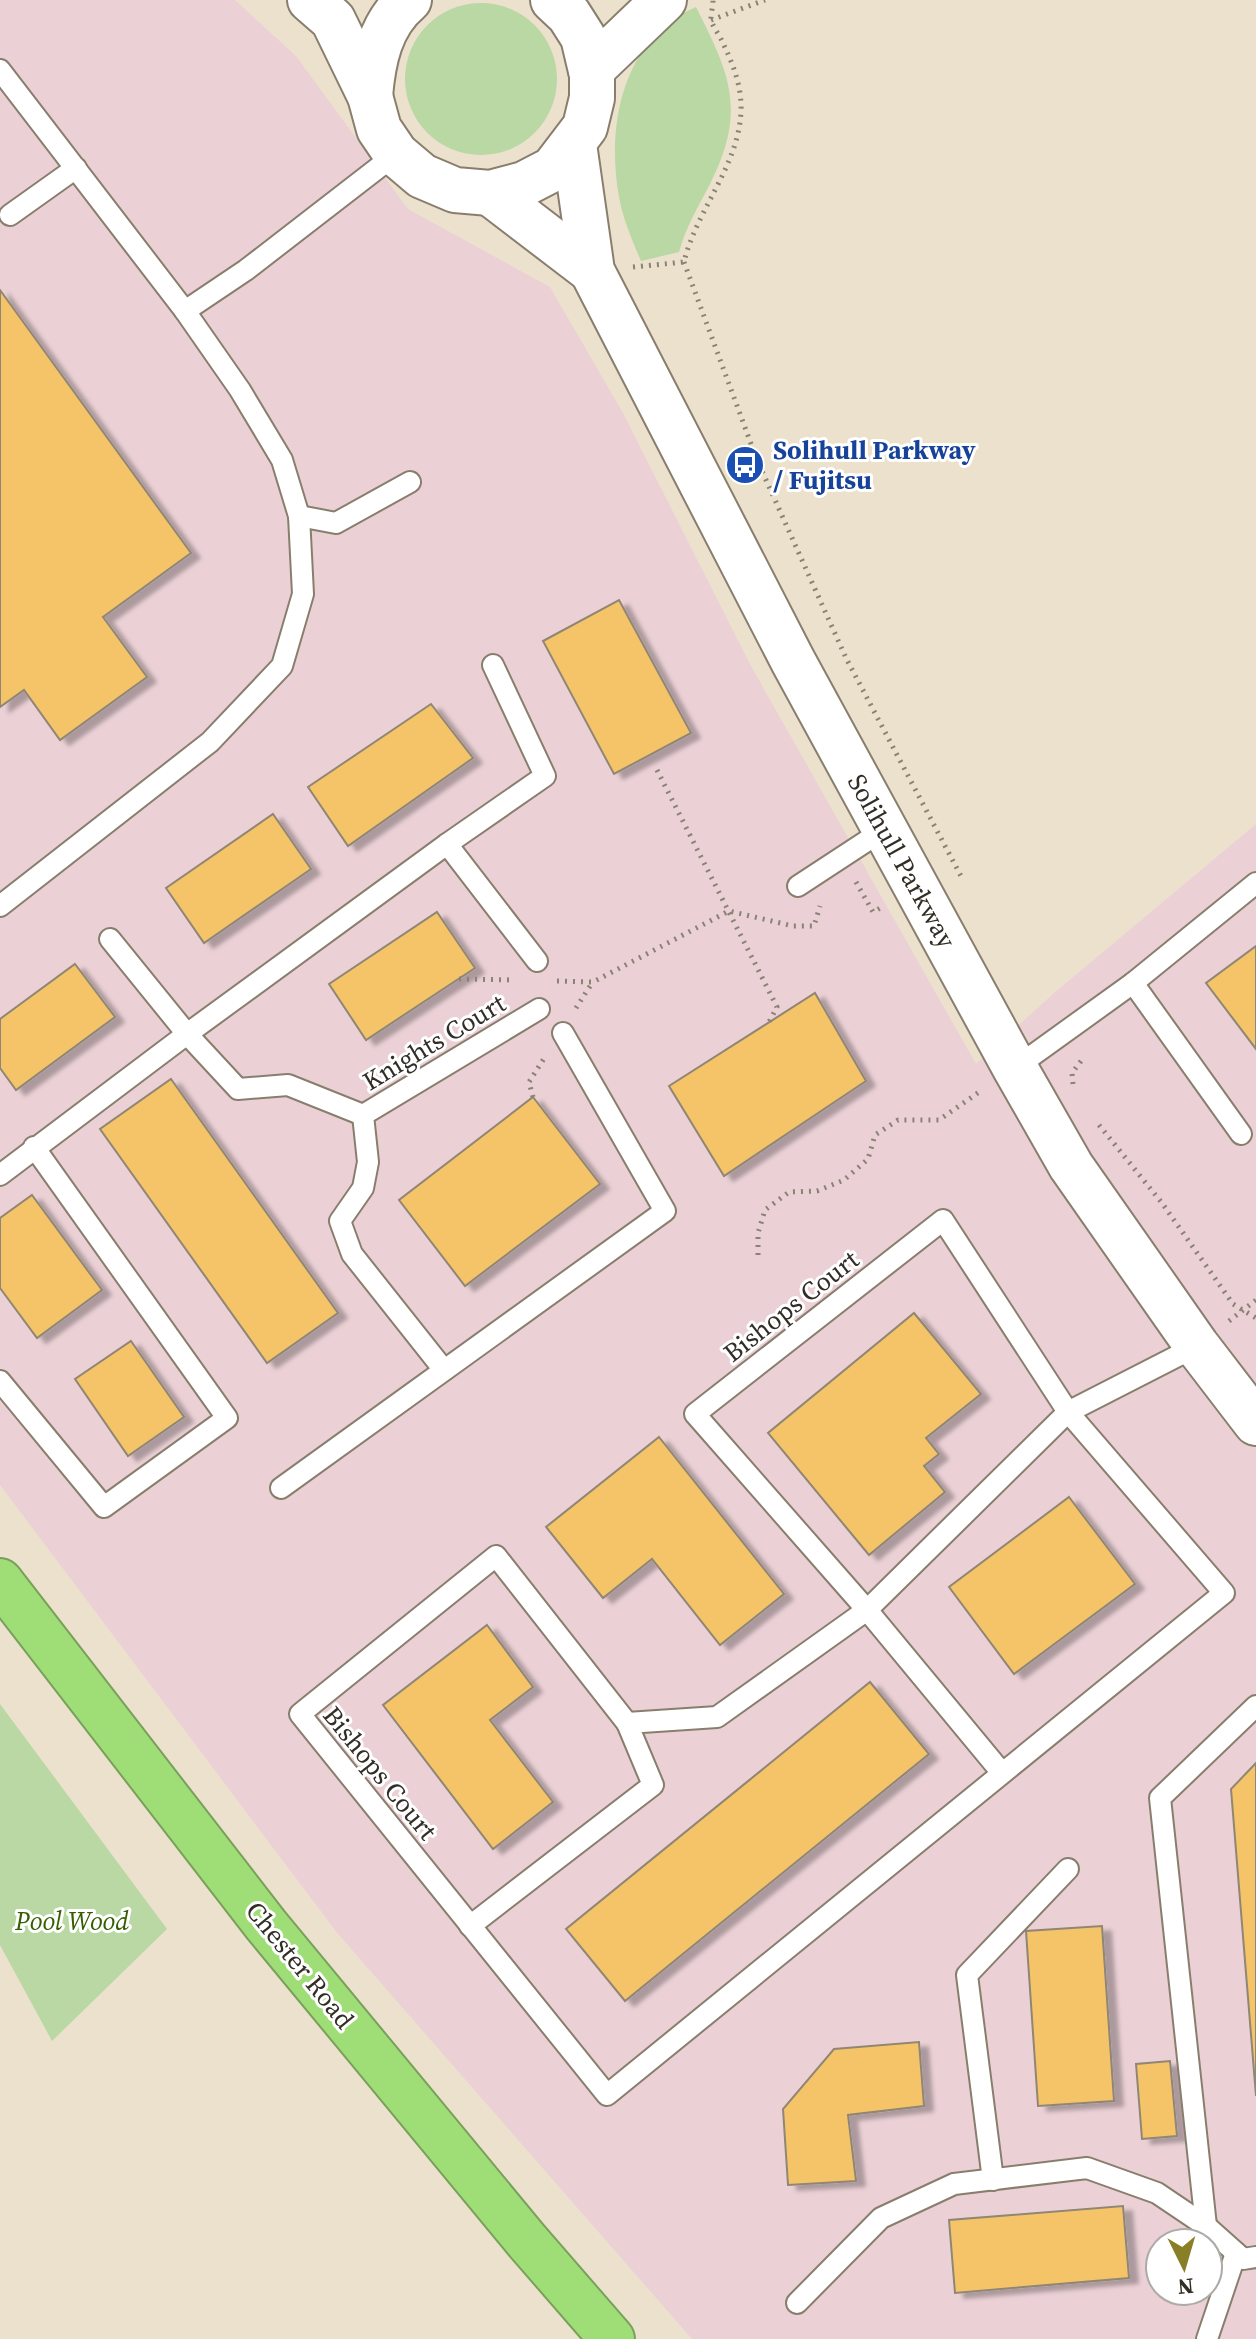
<svg xmlns="http://www.w3.org/2000/svg" width="1256" height="2339" font-family="'Source Serif 4',serif">
	<style>
		.commercial { fill: #ebd1d6; fill-rule: evenodd }
		.green { fill: #b9d8a3 }
		.building { fill: #f5c467; stroke: #908674; stroke-width: 2; filter: url(#shadow) }
		.lines { fill: none; stroke-linecap: round; stroke-linejoin: round }
		.lane-casing { stroke: #897e6d; stroke-width: 24 }
		.secondary-casing { stroke: #897e6d; stroke-width: 48 }
		.highway-casing { stroke: #79a05b; stroke-width: 48 }
		.path { stroke: #8a8375; stroke-width: 5; stroke-dasharray: 2 6; stroke-linecap: butt }
		.lane { stroke: #fff; stroke-width: 20 }
		.secondary { stroke: #fff; stroke-width: 44 }
		.highway { stroke: #9fde77; stroke-width: 44 }
		.labels { text-anchor: middle; stroke-width: 6; stroke-linejoin: round; paint-order: stroke }
		.transit-label { font-size: 26px; font-weight: bold; fill: #164399; stroke: #fff; text-anchor: start }
		.street-label { font-size: 26px; fill: #322e26; stroke: #fff }
		.park-label { font-size: 26px; font-style: italic; fill: #355e00; stroke: #fff }
	</style>
	<defs>
		<filter id="shadow"><feDropShadow dx="9" dy="5" stdDeviation="2" flood-color="#0004"/></filter>
	</defs>
	<rect width="100%" height="100%" fill="#ece1cd"/>
	<path class="commercial" d="M0 0H235L296 56 408 209 550 287 623 413 751 666 976 1064 1054 993 1256 824V2339H692L338 1934 0 1485ZM1160 2243H1208V2291H1160Z"/>
	<g class="green">
		<circle cx="481" cy="79" r="76"/>
		<path d="M696 7C730 74 747 111 710 184 698 207 686 227 679 252L641 261C632 240 623 219 619 197 606 125 623 38 696 7Z"/>
		<polygon points="0,1704 167,1929 52,2041 0,1945"/>
	</g>
	<g class="building">
		<polygon points="0,290 191,553 103,617 147,677 60,740 24,690 0,707"/>
		<polygon points="619,600 691,733 614,774 543,641"/>
		<polygon points="431,704 473,758 348,846 308,787"/>
		<polygon points="273,814 311,869 204,943 166,888"/>
		<polygon points="437,912 475,968 366,1040 329,984"/>
		<polygon points="1256,946 1256,1049 1206,983"/>
		<polygon points="75,964 115,1017 16,1090 0,1068 0,1019"/>
		<polygon points="815,993 866,1081 724,1176 669,1086"/>
		<polygon points="171,1079 338,1313 267,1363 100,1129"/>
		<polygon points="533,1097 600,1184 465,1286 399,1200"/>
		<polygon points="32,1195 102,1290 37,1338 0,1288 0,1218"/>
		<polygon points="914,1313 981,1394 926,1438 939,1454 924,1466 945,1492 869,1555 768,1433"/>
		<polygon points="131,1341 184,1417 128,1456 75,1379"/>
		<polygon points="659,1437 784,1594 720,1645 652,1559 603,1598 546,1527"/>
		<polygon points="1069,1497 1135,1584 1014,1674 949,1587"/>
		<polygon points="487,1625 533,1687 490,1720 553,1802 493,1849 383,1705"/>
		<polygon points="870,1682 929,1754 625,2001 566,1929"/>
		<polygon points="1256,1763 1256,2096 1231,1789"/>
		<polygon points="1102,1926 1114,2101 1038,2106 1026,1931"/>
		<polygon points="919,2042 924,2106 848,2115 856,2181 788,2185 783,2109 834,2049"/>
		<polygon points="1170,2061 1177,2136 1142,2139 1136,2064"/>
		<polygon points="1123,2206 1129,2278 955,2293 949,2220"/>
	</g>
	<g class="lines">
		<defs>
			<g id="lane">
				<polyline points="0,70 185,311 240,390 282,460 299,516 303,594 282,666 210,742 0,906"/>
				<polyline points="10,215 76,168"/>
				<polyline points="185,311 246,270 396,154"/>
				<polyline points="299,516 336,523 410,482"/>
				<polyline points="447,844 545,776 493,665"/>
				<polyline points="798,886 885,829"/>
				<polyline points="110,939 187,1034 447,844 537,961"/>
				<polyline points="1133,983 1241,1134"/>
				<polyline points="1015,1068 1133,983 1256,883"/>
				<polyline points="0,1175 187,1034 238,1089 288,1085 363,1115"/>
				<polyline points="444,1370 352,1254 340,1221 363,1188 368,1162 363,1115 539,1009"/>
				<polyline points="0,1381 104,1507 227,1418 34,1147"/>
				<polyline points="281,1488 665,1211 563,1033"/>
				<polyline points="627,1723 496,1556 300,1714 607,2095 1224,1593 1068,1412 943,1220 695,1414 867,1610 1002,1773"/>
				<polyline points="470,1926 653,1785 627,1723 717,1717 867,1610 1068,1412 1197,1346"/>
				<polyline points="993,2180 967,1975 1068,1869"/>
				<polyline points="1206,2226 1160,1798 1256,1706"/>
				<polyline points="797,2303 881,2218 954,2184 1087,2168 1157,2193 1206,2226 1243,2259 1256,2257"/>
				<polyline points="1207,2339 1236,2253"/>
			</g>
			<g id="secondary">
				<polyline points="310,0 333,20 370,96 379,129 396,154 422,176 455,190 490,193 524,184 553,169 585,127 592,98 592,75 583,37 569,15 553,0"/>
				<polyline points="591,70 664,0"/>
				<path d="M370 96C373 61 380 24 409 0"/>
				<polyline points="574,144 592,271 793,661 1015,1068 1071,1166 1197,1346 1256,1423"/>
				<polyline points="490,193 592,271"/>
			</g>
			<polyline id="highway" points="0,1581 266,1925 527,2241 612,2339"/>
		</defs>
		<use href="#lane" class="lane-casing"/>
		<use href="#secondary" class="secondary-casing"/>
		<use href="#highway" class="highway-casing"/>
		<g class="path">
			<polyline points="711,20 765,0"/>
			<polyline points="684,262 757,460 846,658 963,880"/>
			<path d="M633 267 684 262C697 209 738 167 741 112 742 86 733 64 722 41 719 34 712 26 711 19 711 13 713 6 713 0"/>
			<polyline points="657,770 777,1007 769,1022"/>
			<polyline points="856,882 873,912 882,907"/>
			<polyline points="459,979 515,980"/>
			<polyline points="557,981 593,982 729,911 793,926 814,926 820,906"/>
			<polyline points="576,1008 592,983"/>
			<polyline points="1073,1084 1072,1073 1084,1057"/>
			<polyline points="533,1097 529,1082 545,1057"/>
			<polyline points="1099,1125 1162,1203 1233,1304 1256,1318"/>
			<polyline points="758,1255 758,1233 765,1210 789,1192 817,1191 844,1180 868,1159 875,1135 898,1120 939,1120 982,1090"/>
			<polyline points="1229,1321 1256,1300"/>
		</g>
		<use href="#lane" class="lane"/>
		<use href="#secondary" class="secondary"/>
		<use href="#highway" class="highway"/>
	</g>
	<defs>
		<symbol id="bus-disc" viewBox="-11 -11 22 22"><circle r="9.5" fill="#1a4fb4" stroke="#fff"/><path d="M-5-6H5V4H4V6H2V4H-2V6H-4V4H-5ZM-3.5-4V0h7V-4ZM-3.5 1.2v1.5H-2V1.2ZM2 1.2v1.5H3.5V1.2Z" fill="#fff"/></symbol>
	</defs>
	<g fill-rule="evenodd">
		<use href="#bus-disc" x="723" y="443" width="44" height="44"/>
	</g>
	<g class="labels">
		<g class="transit-label">
			<text x="773" y="459">Solihull Parkway<tspan x="773" dy="30">/ Fujitsu</tspan></text>
		</g>
		<g class="street-label">
			<text transform="translate(902 861) rotate(61)" y="9">Solihull Parkway</text>
			<text transform="translate(434 1042) rotate(-31)" y="9">Knights Court</text>
			<text transform="translate(791 1306) rotate(-38)" y="9">Bishops Court</text>
			<text transform="translate(380 1773) rotate(51)" y="9">Bishops Court</text>
			<text transform="translate(300 1965) rotate(51)" y="9">Chester Road</text>
		</g>
		<g class="park-label">
			<text x="72" y="1930">Pool Wood</text>
		</g>
	</g>
	<g transform="translate(1184 2267) rotate(175)"><circle r="38" fill="#ffffff" stroke="#adaba8" stroke-width="2"/>
	<path d="M0-6L14 30L0 20L-14 30Z" fill="#887f26"/>
	<text y="-12" font-size="22" font-weight="bold" text-anchor="middle" fill="#322e26">N</text>
	</g>
</svg>
